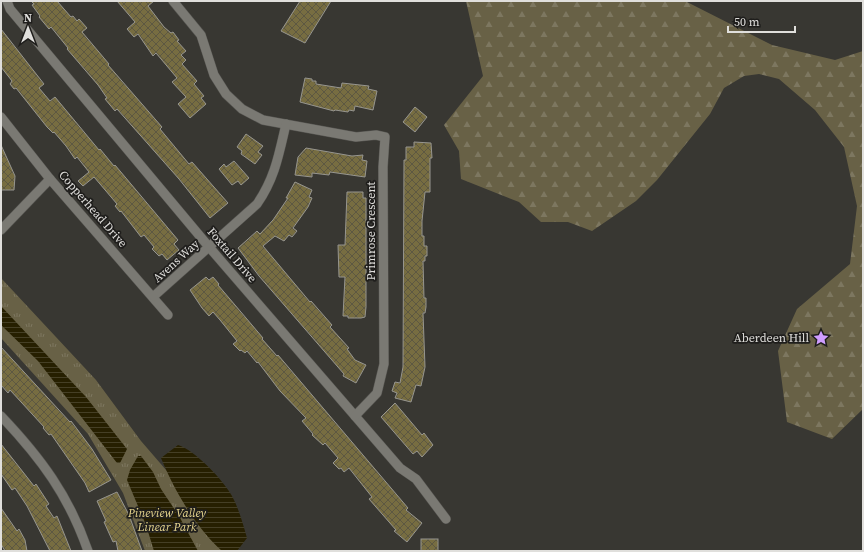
<svg xmlns="http://www.w3.org/2000/svg" width="864" height="552" font-family="'Source Serif 4',serif">
	<style>
		.forest { fill: url(#forest-firs) }
		.park { fill: url(#park-tufts) }
		.water { fill: url(#water-rules) }
		.building { fill: url(#building-cross-hatch); stroke: #96958f }
		.lines { fill: none; stroke-linecap: round; stroke-linejoin: round }
		.minor-casing { stroke: #555450; stroke-width: 10 }
		.minor { stroke: #7a7973; stroke-width: 9 }
		.labels { text-anchor: middle; stroke-width: 3.5; stroke-linejoin: round; paint-order: stroke }
		.street-label { font-size: 12px; fill: #e0dfdc; stroke: #1f1e1c }
		.poi-label { font-size: 12px; fill: #e0dfdc; stroke: #1f1e1c; text-anchor: end }
		.park-label { font-size: 12px; font-style: italic; fill: #e7d68e; stroke: #1f1e1c }
	</style>
	<defs>
		<pattern id="forest-firs" width="22" height="20" patternUnits="userSpaceOnUse"><rect width="22" height="20" fill="#686146"/><path d="M5 1l3.5 6h-7zM16 11l3.5 6h-7z" fill="#7d7760"/></pattern>
		<pattern id="park-tufts" width="24" height="20" patternUnits="userSpaceOnUse"><rect width="24" height="20" fill="#686146"/><path d="M3 7l-1-3M5 7V3M7 7l1-3M15 17l-1-3M17 17v-4M19 17l1-3" fill="none" stroke="#7d7760"/></pattern>
		<pattern id="water-rules" width="6" height="5" patternUnits="userSpaceOnUse"><rect width="6" height="5" fill="#261f00"/><path d="M0 2.5h6" fill="none" stroke="#453f25"/></pattern>
		<pattern id="building-cross-hatch" width="8" height="8" patternUnits="userSpaceOnUse"><rect width="8" height="8" fill="#776d41"/><path d="M0 0l8 8M0 8l8-8" fill="none" stroke="#5d5842"/></pattern>
	</defs>
	<rect width="100%" height="100%" fill="#383732"/>
	<polygon class="forest" points="466,1 685,1 772,45 835,60 863,51 863,409 832,439 787,422 778,351 797,309 850,264 857,206 844,147 815,110 779,79 759,74 744,76 724,88 710,114 657,180 636,201 592,231 568,222 541,222 519,202 461,179 459,151 444,125 483,76"/>
	<polygon class="park" points="1,278 96,380 141,441 236,551 145,551 123,493 88,434 1,338"/>
	<g class="water">
		<polygon points="1,306 86,397 127,449 120,463 117,463 38,361 1,325"/>
		<path d="M178 445C195 450 224 481 232 496 239 509 243 524 247 538L237 551H222C196 528 174 490 161 458Z"/>
		<polygon points="138,456 141,456 153,472 161,489 179,516 198,551 154,551 146,525 127,480 130,470"/>
	</g>
	<g class="building">
		<polygon points="31,1 57,1 71,17 73,16 77,21 79,19 87,28 82,32 109,64 108,65 162,127 160,129 189,164 192,162 228,203 210,218 179,179 117,109 115,111 105,99 107,98 98,85 67,49 68,48 51,27 49,29 39,17 40,16 32,5 34,4"/>
		<polygon points="117,1 154,1 148,6 164,27 171,33 173,32 179,40 177,41 186,51 181,55 186,60 182,64 197,81 194,84 204,96 201,98 206,104 190,118 178,104 186,97 172,82 177,78 156,53 153,56 138,34 134,37 127,29 135,22"/>
		<polygon points="300,1 331,1 305,43 281,31"/>
		<polygon points="1,29 44,84 39,88 50,101 55,97 99,150 100,149 114,166 115,165 178,240 174,244 179,250 167,260 162,254 159,256 152,249 154,247 144,235 141,237 121,211 120,212 115,206 117,204 94,177 83,186 78,181 89,172 77,157 75,159 66,146 54,132 53,133 47,127 16,88 14,89 10,84 12,81 1,67"/>
		<polygon points="305,78 312,79 312,81 316,81 316,84 341,88 342,83 369,86 368,89 377,91 373,110 355,106 354,111 349,110 348,112 335,110 334,111 300,102"/>
		<polygon points="415,107 427,117 415,132 403,122"/>
		<polygon points="246,134 263,146 258,152 262,155 255,164 241,154 242,151 237,147"/>
		<polygon points="414,142 431,143 432,158 430,158 430,192 425,192 422,221 422,236 424,236 424,246 427,246 427,256 425,256 425,261 423,261 424,298 426,298 426,307 425,313 423,313 425,367 421,386 416,385 411,402 395,398 397,393 392,391 395,382 400,383 403,367 404,160 406,160 406,147 414,147"/>
		<polygon points="1,145 15,176 14,190 1,190"/>
		<polygon points="306,148 352,156 363,155 362,160 367,161 365,177 330,172 329,175 312,173 312,177 295,175 298,157"/>
		<polygon points="234,161 249,178 241,185 238,181 232,185 219,169 224,164 226,167"/>
		<polygon points="295,182 312,190 309,197 312,198 308,207 293,228 297,231 292,237 289,235 284,241 275,236 263,246 310,302 311,301 332,325 330,327 349,348 347,349 355,360 366,365 356,383 343,376 344,374 259,276 238,248 257,231 260,234 273,220 288,198 286,198"/>
		<polygon points="347,192 363,192 363,198 366,198 366,307 365,317 361,318 348,318 348,316 343,316 345,277 339,277 338,245 345,245"/>
		<polygon points="206,277 209,280 213,277 219,284 218,285 263,338 262,339 277,356 278,355 408,508 406,510 422,523 407,542 394,531 396,530 369,499 372,497 349,468 344,472 341,468 339,469 333,463 338,458 325,443 323,445 312,435 313,434 302,421 306,418 280,391 258,362 257,363 247,351 245,353 241,350 240,351 233,344 237,341 220,320 213,312 209,316 202,308 190,290"/>
		<polygon points="1,347 70,422 71,421 92,449 111,480 89,492 85,483 51,434 49,435 43,428 44,427 10,390 8,393 1,385"/>
		<polygon points="395,403 422,435 424,433 433,445 422,457 417,451 413,454 381,417"/>
		<polygon points="1,444 34,486 36,484 49,504 46,506 54,518 57,516 71,551 50,551 27,506 15,488 12,490 1,474"/>
		<polygon points="117,492 129,515 142,551 118,551 116,541 113,542 104,522 106,521 97,501"/>
		<polygon points="1,508 17,531 19,529 25,540 27,551 5,551 1,544"/>
		<rect x="421" y="539" width="17" height="12"/>
	</g>
	<g class="lines">
		<defs>
			<g id="minor">
				<polyline points="7,1 10,9 209,247 400,468 416,479 446,519"/>
				<polyline points="173,1 201,35 214,75 226,94 242,109 263,120 356,137 376,135 385,137 383,167 384,364 377,393 355,416"/>
				<polyline points="1,117 50,179 168,315"/>
				<polyline points="1,230 50,179"/>
				<path d="M154 296 257 204C275 178 279 154 286 124"/>
				<path d="M1 416C41 458 69 496 88 551"/>
			</g>
		</defs>
		<use href="#minor" class="minor-casing"/>
		<use href="#minor" class="minor"/>
	</g>
	<defs>
		<symbol id="sight-bare" viewBox="-9 -9 18 18"><path d="M0-6L1.8-2.2L6-1.7L2.9 1.2L3.7 5.4L0 3.3L-3.7 5.4L-2.9 1.2L-6-1.7L-1.8-2.2Z" fill="#cf9dff" stroke="#1f1e1c" stroke-width="2.5" paint-order="stroke"/></symbol>
	</defs>
	<g fill-rule="evenodd">
		<use href="#sight-bare" x="810" y="327" width="22" height="22"/>
	</g>
	<g class="labels">
		<g class="street-label">
			<text transform="translate(93 209) rotate(49)" y="4">Copperhead Drive</text>
			<text transform="translate(371 231) rotate(-90)" y="4">Primrose Crescent</text>
			<text transform="translate(232 255) rotate(49)" y="4">Foxtail Drive</text>
			<text transform="translate(176 261) rotate(-42)" y="4">Avens Way</text>
		</g>
		<g class="poi-label">
			<text x="809" y="342">Aberdeen Hill</text>
		</g>
		<g class="park-label">
			<text x="167" y="517">Pineview Valley<tspan x="167" dy="14">Linear Park</tspan></text>
		</g>
	</g>
	<rect width="864" height="552" fill="none" stroke="#e0dfdc" stroke-width="4"/>
	<g transform="translate(28 28)" stroke="#1f1e1c" stroke-width="3" paint-order="stroke">
	<path d="M0-3L7 15L0 10L-7 15Z" fill="#e0dfdc"/>
	<text y="-6" font-size="11" font-weight="bold" text-anchor="middle" fill="#e0dfdc">N</text>
	</g>
	<path d="M728 26v6h67v-6" fill="none" stroke="#e0dfdc" stroke-width="2"/>
	<text x="734" y="26" font-size="12" fill="#e0dfdc" stroke="#1f1e1c" stroke-width="3" paint-order="stroke">50 m</text>
</svg>
